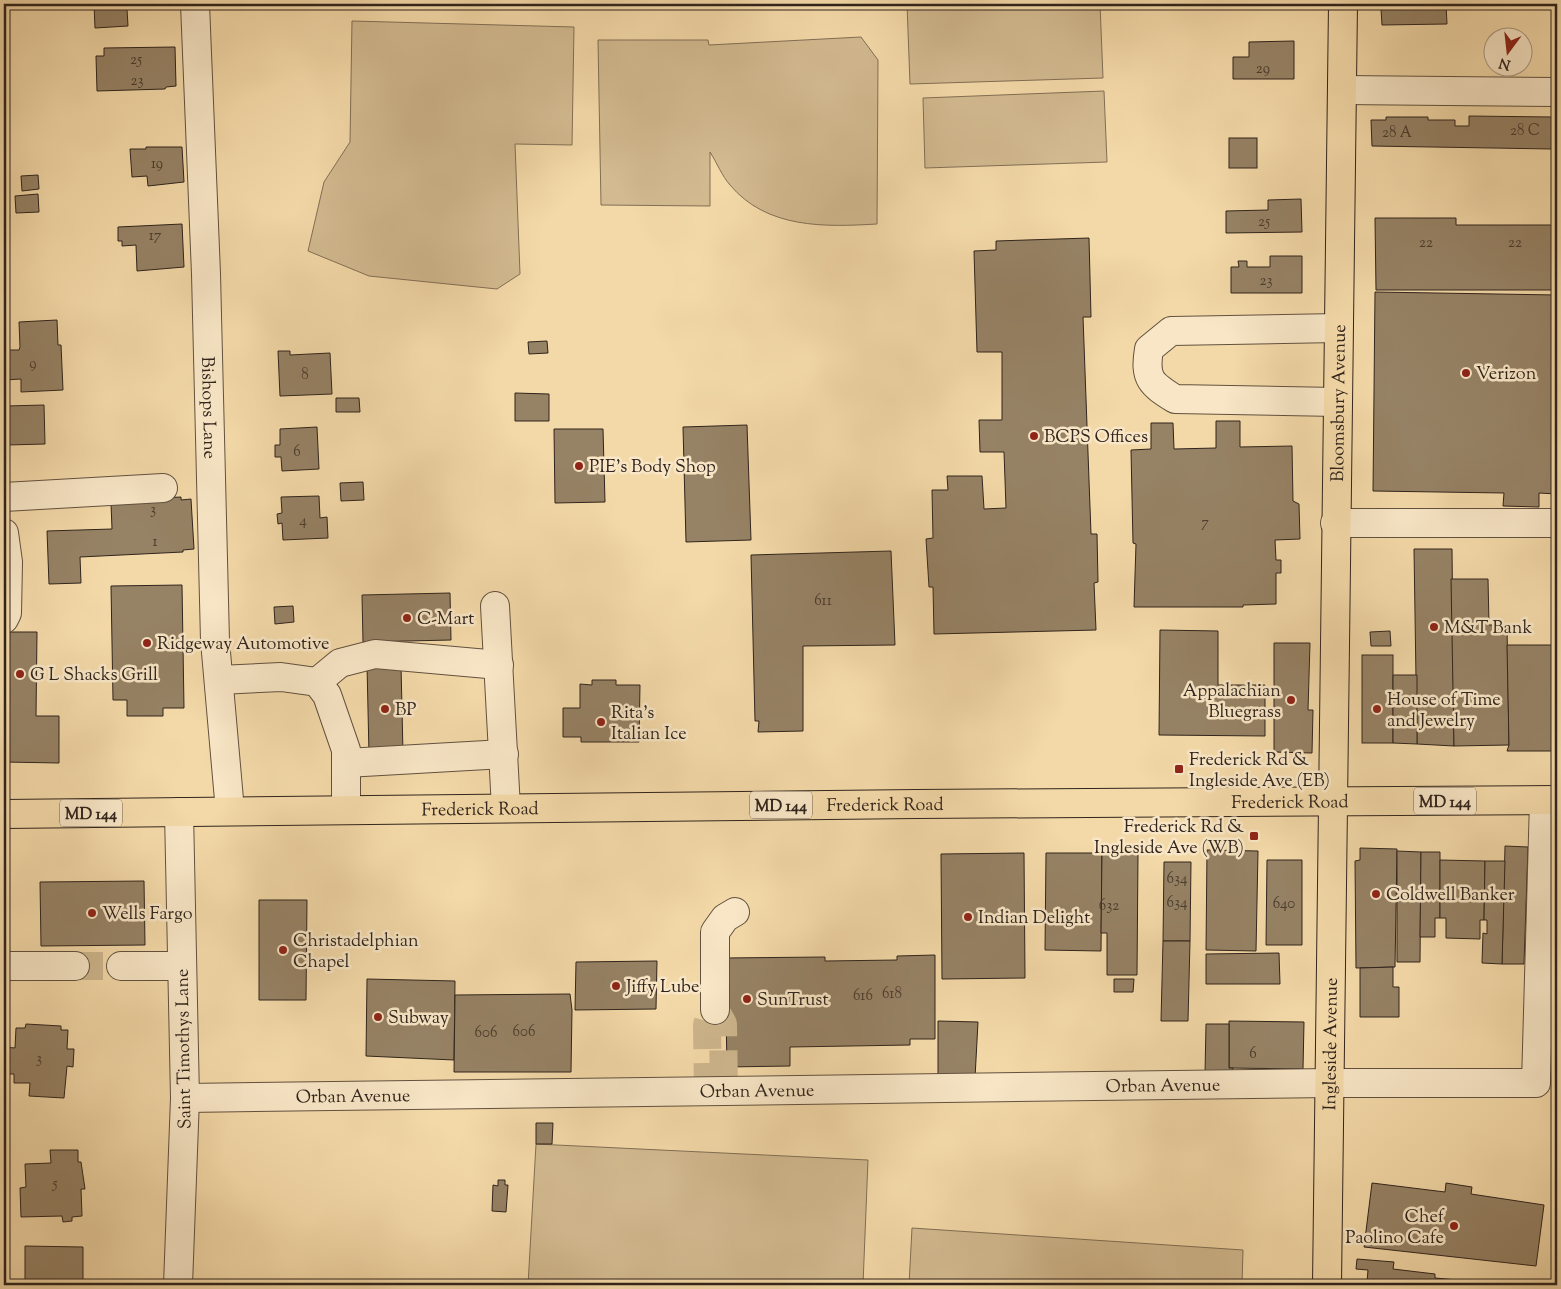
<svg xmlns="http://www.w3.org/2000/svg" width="1561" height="1289" font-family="'Sorts Mill Goudy',serif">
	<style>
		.green { fill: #d3ba90; stroke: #826f56 }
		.building { fill: #968265; stroke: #30241c }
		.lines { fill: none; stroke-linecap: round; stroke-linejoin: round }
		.minor-tunnel { stroke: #cdb58c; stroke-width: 28; stroke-dasharray: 28 14; stroke-linecap: butt }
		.minor-casing { stroke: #61513f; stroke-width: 30 }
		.major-casing { stroke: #30241c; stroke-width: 30 }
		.minor { stroke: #f8e6c6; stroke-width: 28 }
		.major { stroke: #f4d9a8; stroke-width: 28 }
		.poi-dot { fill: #8f2418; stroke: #f8e6c6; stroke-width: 2 }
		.labels { text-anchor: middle; stroke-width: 5; stroke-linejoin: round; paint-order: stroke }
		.number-label { font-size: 15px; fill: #4a3c2e }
		.shield { fill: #f8e6c6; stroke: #6c5e4f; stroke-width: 1 }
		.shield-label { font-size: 16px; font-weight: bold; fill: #30241c }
		.poi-label { font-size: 18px; fill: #30241c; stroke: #f8e6c6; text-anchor: start }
		.street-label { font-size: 18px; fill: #30241c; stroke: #f8e6c6 }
	</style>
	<rect width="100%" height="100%" fill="#f4d9a8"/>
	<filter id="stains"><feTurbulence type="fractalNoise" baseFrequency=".004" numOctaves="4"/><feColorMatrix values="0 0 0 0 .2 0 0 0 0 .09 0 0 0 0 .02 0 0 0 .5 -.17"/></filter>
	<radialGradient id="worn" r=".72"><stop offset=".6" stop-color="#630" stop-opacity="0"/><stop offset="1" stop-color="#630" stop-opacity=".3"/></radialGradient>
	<g class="green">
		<polygon points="907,4 1100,4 1103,78 910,84"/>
		<polygon points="352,21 574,27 572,145 515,144 520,274 497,289 369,276 308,251 324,182 350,142"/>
		<path d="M861 37 878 60 877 224C825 227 767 229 730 185 722 176 717 163 710 152V206L601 205 598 40H708L709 45Z"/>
		<polygon points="1104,91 1107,162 925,168 923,98"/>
		<polygon points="536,1144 868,1160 863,1285 528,1285"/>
		<polygon points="912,1228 1243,1250 1242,1285 909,1285"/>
	</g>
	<g class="building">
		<polygon points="94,4 173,4 164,4 164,7 127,9 128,26 95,28"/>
		<polygon points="1204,4 1305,4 1305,5 1204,9"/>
		<polygon points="1396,4 1446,4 1447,24 1382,25 1381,9 1396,9"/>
		<polygon points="1294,41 1294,79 1233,79 1233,57 1249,57 1249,42"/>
		<polygon points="175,47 176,86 166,87 165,89 97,91 96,56 104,56 104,48"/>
		<polygon points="1469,116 1553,117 1552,149 1372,146 1371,120 1386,120 1386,117 1428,117 1428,120 1455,120 1455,126 1469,126"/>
		<rect x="1229" y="138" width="28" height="30"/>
		<polygon points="146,147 182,147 184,182 148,186 147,176 132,177 130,149 146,149"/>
		<polygon points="38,175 39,189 22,191 21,176"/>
		<polygon points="38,194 39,212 16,213 15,196"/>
		<polygon points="1301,199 1302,232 1226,233 1226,211 1268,210 1268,200"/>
		<polygon points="1375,218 1456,218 1456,225 1557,225 1557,290 1376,290"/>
		<polygon points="182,224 184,267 137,271 136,245 122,246 122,241 118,241 118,227"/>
		<polygon points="1089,238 1091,317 1083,317 1091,534 1097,534 1098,582 1094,583 1096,630 934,634 933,587 929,587 926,539 933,538 932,490 948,490 947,476 982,476 984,509 1006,508 1004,452 980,452 979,420 1002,420 1002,352 977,352 974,251 996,250 996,241"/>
		<polygon points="1270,256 1302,256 1302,293 1231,293 1231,267 1239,267 1238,261 1247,261 1247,267 1270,267"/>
		<polygon points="1375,292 1557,295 1557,494 1539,493 1539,507 1503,506 1504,493 1373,491"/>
		<polygon points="57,320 58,345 61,345 63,390 21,392 21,379 4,380 4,350 19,350 20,347 19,322"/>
		<polygon points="547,341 548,353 529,354 528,342"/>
		<polygon points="278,351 290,351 290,355 330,353 332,394 280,396"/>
		<polygon points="515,393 549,394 549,421 515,421"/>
		<polygon points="336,398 359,398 360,412 336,412"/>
		<polygon points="44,405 45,444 7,445 6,406"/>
		<polygon points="1216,421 1240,421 1240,447 1292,446 1293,501 1299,504 1300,539 1275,540 1276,560 1281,560 1281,573 1276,573 1276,604 1243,605 1243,607 1134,607 1136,544 1133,543 1131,450 1151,449 1151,423 1173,423 1174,449 1216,448"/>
		<polygon points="747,425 751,540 686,542 683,427"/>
		<polygon points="317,427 319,469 282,471 281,457 275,457 275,445 280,445 280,429"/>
		<polygon points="554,429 603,429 605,502 555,503"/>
		<polygon points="363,482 364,500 341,501 340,483"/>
		<polygon points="319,496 320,518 327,517 328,538 283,540 282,523 278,524 277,514 282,513 281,497"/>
		<polygon points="181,497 181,500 191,499 194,549 183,550 183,552 80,557 81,583 49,584 47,531 112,529 111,503 122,500"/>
		<polygon points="1414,549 1452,549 1454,746 1417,744"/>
		<polygon points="891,551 895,645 803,646 803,731 758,732 759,721 755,721 751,555"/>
		<polygon points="1451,579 1488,579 1489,625 1507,625 1509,745 1454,746"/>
		<polygon points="182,585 184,708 163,708 163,716 127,716 127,700 113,700 111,586"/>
		<polygon points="450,593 451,640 363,642 362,595"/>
		<polygon points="293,606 294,622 275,624 274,607"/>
		<polygon points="1160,630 1218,631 1218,685 1265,685 1265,736 1159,735"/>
		<polygon points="1390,631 1391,646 1371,646 1370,632"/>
		<polygon points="4,632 37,632 36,716 59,716 59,763 4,762"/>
		<polygon points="1274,643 1310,643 1308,710 1313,710 1312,753 1274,752"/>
		<polygon points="1507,645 1557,645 1557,751 1507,751 1509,745"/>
		<rect x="1362" y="655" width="31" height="88"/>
		<polygon points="367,665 401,665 403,754 369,754"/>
		<polygon points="1393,675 1417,675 1417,744 1393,743"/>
		<polygon points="592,680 616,680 616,685 640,685 639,742 581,742 581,737 563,737 563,708 580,708 580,684 592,685"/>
		<polygon points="1505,846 1528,847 1524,964 1502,964"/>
		<polygon points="1360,848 1397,849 1395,967 1356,968 1355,861 1360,860"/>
		<polygon points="1207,850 1258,851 1256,951 1206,950"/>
		<polygon points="1397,851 1421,852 1420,962 1397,962"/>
		<polygon points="1421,852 1440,852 1440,918 1435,918 1435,937 1420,937"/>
		<polygon points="1024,853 1025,978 942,979 941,854"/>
		<polygon points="1046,853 1102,853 1101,951 1045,950"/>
		<polygon points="1102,853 1138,854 1137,975 1107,975 1107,933 1101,933"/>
		<polygon points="1267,860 1302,860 1302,945 1266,945"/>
		<polygon points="1440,860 1485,861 1484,920 1480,920 1480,939 1446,938 1446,918 1440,918"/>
		<polygon points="1485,861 1505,861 1502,964 1482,963 1483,933 1487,934 1487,920 1484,920"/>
		<polygon points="1164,862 1191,862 1190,941 1163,941"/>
		<polygon points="144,881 145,945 41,946 40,882"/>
		<polygon points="259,900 307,900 306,1000 259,1000"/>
		<polygon points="1163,941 1190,941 1188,1021 1161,1021"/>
		<polygon points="1279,953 1280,984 1206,984 1206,954"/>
		<polygon points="935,955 935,1039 910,1039 910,1045 790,1047 790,1066 727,1067 725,958 825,957 825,961 897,960 897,956"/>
		<polygon points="657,961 656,1009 575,1010 576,962"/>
		<polygon points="1393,967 1393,987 1399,987 1399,1017 1360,1017 1360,968"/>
		<polygon points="367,979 455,981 454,1060 366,1056"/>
		<polygon points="1114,979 1134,979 1133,992 1114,992"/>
		<polygon points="570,994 572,1010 571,1072 454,1072 455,995"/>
		<polygon points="938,1021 978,1022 975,1078 938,1077"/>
		<polygon points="1229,1021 1304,1022 1303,1069 1229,1068"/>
		<polygon points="26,1024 61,1026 61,1030 68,1030 67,1049 74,1049 73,1067 67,1066 64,1098 29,1096 30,1083 14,1083 14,1074 4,1074 4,1047 15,1048 16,1028 25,1028"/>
		<polygon points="1206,1024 1229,1024 1229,1068 1233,1068 1233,1073 1205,1073"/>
		<polygon points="536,1123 553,1123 552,1144 536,1144"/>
		<polygon points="50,1150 78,1150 78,1162 81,1162 85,1189 81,1189 82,1216 72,1217 72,1221 63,1222 62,1216 21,1217 20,1188 26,1187 25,1164 51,1163"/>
		<polygon points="498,1180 505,1180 505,1185 508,1185 506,1212 492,1211 493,1185 498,1186"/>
		<polygon points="1372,1183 1445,1192 1446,1183 1472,1187 1471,1194 1544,1205 1536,1266 1364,1247"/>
		<polygon points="25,1246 83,1247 83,1285 25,1285"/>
		<polygon points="1357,1259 1394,1262 1393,1269 1435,1274 1435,1278 1480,1282 1480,1285 1389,1285 1367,1282 1368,1270 1356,1269"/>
	</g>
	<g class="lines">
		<g class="minor-tunnel">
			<polyline points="75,966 121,966"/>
			<polyline points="708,1091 707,1025 709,1017 715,1010 723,1024 724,1091"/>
		</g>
		<defs>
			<g id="minor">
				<path id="s1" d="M195 4 206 274 215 641 230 811"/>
				<polyline points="1342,90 1557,92"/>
				<path d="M1337 402 1175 399C1151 384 1144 379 1149 349L1171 331 1338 328"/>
				<polyline points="4,497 163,488"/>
				<polyline points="1335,523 1557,523"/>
				<polyline points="4,533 8,562 7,613 4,619"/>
				<polyline points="495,606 506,808"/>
				<polyline points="219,680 281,677 317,682 327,695 346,750 346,810"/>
				<polyline points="317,682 340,663 375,654 499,665"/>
				<polyline points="346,763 504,754"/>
				<polyline points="4,966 75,966"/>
				<polyline points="121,966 182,966"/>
				<polyline points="715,1010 715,932 725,918 735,912"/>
				<path id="s2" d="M185 1098 1330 1083H1536L1544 801"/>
				<polyline points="178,1285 185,1098 179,812"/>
			</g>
			<g id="major">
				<path id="s3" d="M4 814 916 804 1557 800"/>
				<path id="s4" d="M1327 1285 1343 4"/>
			</g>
		</defs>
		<use href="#minor" class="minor-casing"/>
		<use href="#major" class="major-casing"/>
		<use href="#minor" class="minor"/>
		<use href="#major" class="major"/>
	</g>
	<g class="poi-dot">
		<circle cx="1466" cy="373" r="5"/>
		<circle cx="1034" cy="436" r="5"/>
		<circle cx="579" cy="466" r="5"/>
		<circle cx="407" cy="618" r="5"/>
		<circle cx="1434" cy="627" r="5"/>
		<circle cx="147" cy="643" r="5"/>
		<circle cx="20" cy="674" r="5"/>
		<circle cx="1291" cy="700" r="5"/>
		<circle cx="385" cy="709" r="5"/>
		<circle cx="1377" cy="709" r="5"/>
		<circle cx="601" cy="722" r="5"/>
		<rect x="1174" y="764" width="10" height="10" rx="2.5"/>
		<rect x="1249" y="831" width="10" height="10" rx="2.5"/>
		<circle cx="1376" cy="894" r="5"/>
		<circle cx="92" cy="913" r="5"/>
		<circle cx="968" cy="917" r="5"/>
		<circle cx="283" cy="950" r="5"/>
		<circle cx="616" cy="986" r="5"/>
		<circle cx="747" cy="999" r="5"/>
		<circle cx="378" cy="1017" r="5"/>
		<circle cx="1454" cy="1226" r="5"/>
	</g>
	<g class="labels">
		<g class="number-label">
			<text x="136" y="64">25</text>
			<text x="1263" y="73">29</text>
			<text x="137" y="85">23</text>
			<text x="1525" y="135">28 C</text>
			<text x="1397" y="137">28 A</text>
			<text x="157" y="168">19</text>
			<text x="1264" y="226">25</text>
			<text x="155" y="240">17</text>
			<text x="1426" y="247">22</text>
			<text x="1515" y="247">22</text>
			<text x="1266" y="285">23</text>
			<text x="33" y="368">9</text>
			<text x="305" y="379">8</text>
			<text x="297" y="456">6</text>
			<text x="153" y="514">3</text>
			<text x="303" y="525">4</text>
			<text x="1205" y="527">7</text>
			<text x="155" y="546">1</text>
			<text x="823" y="605">611</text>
			<text x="1177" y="883">634</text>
			<text x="1177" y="907">634</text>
			<text x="1284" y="908">640</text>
			<text x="1109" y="910">632</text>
			<text x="892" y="998">618</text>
			<text x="863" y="1000">616</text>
			<text x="524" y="1036">606</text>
			<text x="486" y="1037">606</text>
			<text x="1253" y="1058">6</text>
			<text x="39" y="1063">3</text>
			<text x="55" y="1188">5</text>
		</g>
		<g class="shield">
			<rect x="1414" y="787.5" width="62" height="27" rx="4"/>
			<rect x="750" y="791.5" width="62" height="27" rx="4"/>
			<rect x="60" y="799.5" width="62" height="27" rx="4"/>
		</g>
		<g class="shield-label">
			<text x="1445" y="807">MD 144</text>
			<text x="781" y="811">MD 144</text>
			<text x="91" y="819">MD 144</text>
		</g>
		<g class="poi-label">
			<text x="1476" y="379">Verizon</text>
			<text x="1044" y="442">BCPS Offices</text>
			<text x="589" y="472">PIE's Body Shop</text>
			<text x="417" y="624">C-Mart</text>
			<text x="1444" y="633">M&amp;T Bank</text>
			<text x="157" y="649">Ridgeway Automotive</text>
			<text x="30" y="680">G L Shacks Grill</text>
			<text x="1281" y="696" text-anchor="end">Appalachian<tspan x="1281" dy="21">Bluegrass</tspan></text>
			<text x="1387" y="705">House of Time<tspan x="1387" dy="21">and Jewelry</tspan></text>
			<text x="395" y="715">BP</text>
			<text x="611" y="718">Rita's<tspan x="611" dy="21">Italian Ice</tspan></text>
			<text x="1189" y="765">Frederick Rd &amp;<tspan x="1189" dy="21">Ingleside Ave (EB)</tspan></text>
			<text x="1244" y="832" text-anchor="end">Frederick Rd &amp;<tspan x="1244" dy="21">Ingleside Ave (WB)</tspan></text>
			<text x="1386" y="900">Coldwell Banker</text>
			<text x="102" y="919">Wells Fargo</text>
			<text x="978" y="923">Indian Delight</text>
			<text x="293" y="946">Christadelphian<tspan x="293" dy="21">Chapel</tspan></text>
			<text x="626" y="992">Jiffy Lube</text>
			<text x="757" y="1005">SunTrust</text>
			<text x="388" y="1023">Subway</text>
			<text x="1444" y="1222" text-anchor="end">Chef<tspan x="1444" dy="21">Paolino Cafe</tspan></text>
		</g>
		<g class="street-label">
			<text dy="6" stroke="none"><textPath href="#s4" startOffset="882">Bloomsbury Avenue</textPath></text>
			<text dy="6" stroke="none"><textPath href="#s1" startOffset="404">Bishops Lane</textPath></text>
			<text dy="6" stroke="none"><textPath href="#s3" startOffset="1286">Frederick Road</textPath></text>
			<text dy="6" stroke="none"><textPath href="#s3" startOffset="881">Frederick Road</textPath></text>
			<text dy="6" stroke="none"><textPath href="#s3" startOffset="476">Frederick Road</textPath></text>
			<text dy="6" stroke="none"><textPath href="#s4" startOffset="241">Ingleside Avenue</textPath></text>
			<text transform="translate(183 1049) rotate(-91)" y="6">Saint Timothys Lane</text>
			<text dy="6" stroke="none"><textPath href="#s2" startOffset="978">Orban Avenue</textPath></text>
			<text dy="6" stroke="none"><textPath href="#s2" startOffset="572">Orban Avenue</textPath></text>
			<text dy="6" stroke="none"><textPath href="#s2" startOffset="168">Orban Avenue</textPath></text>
		</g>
	</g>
	<rect width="1561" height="1289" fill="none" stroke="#f4d9a8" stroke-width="20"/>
	<rect x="5" y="5" width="1551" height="1279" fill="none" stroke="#30241c" stroke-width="2.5"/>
	<rect x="10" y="10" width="1541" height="1269" fill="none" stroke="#30241c"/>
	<g transform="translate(1508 52) rotate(195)"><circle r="24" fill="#f8e6c6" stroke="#a89882"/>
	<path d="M0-4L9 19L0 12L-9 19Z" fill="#8f2418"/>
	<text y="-8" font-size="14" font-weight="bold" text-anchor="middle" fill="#30241c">N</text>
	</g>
	<rect width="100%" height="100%" filter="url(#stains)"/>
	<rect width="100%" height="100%" fill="url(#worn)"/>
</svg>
